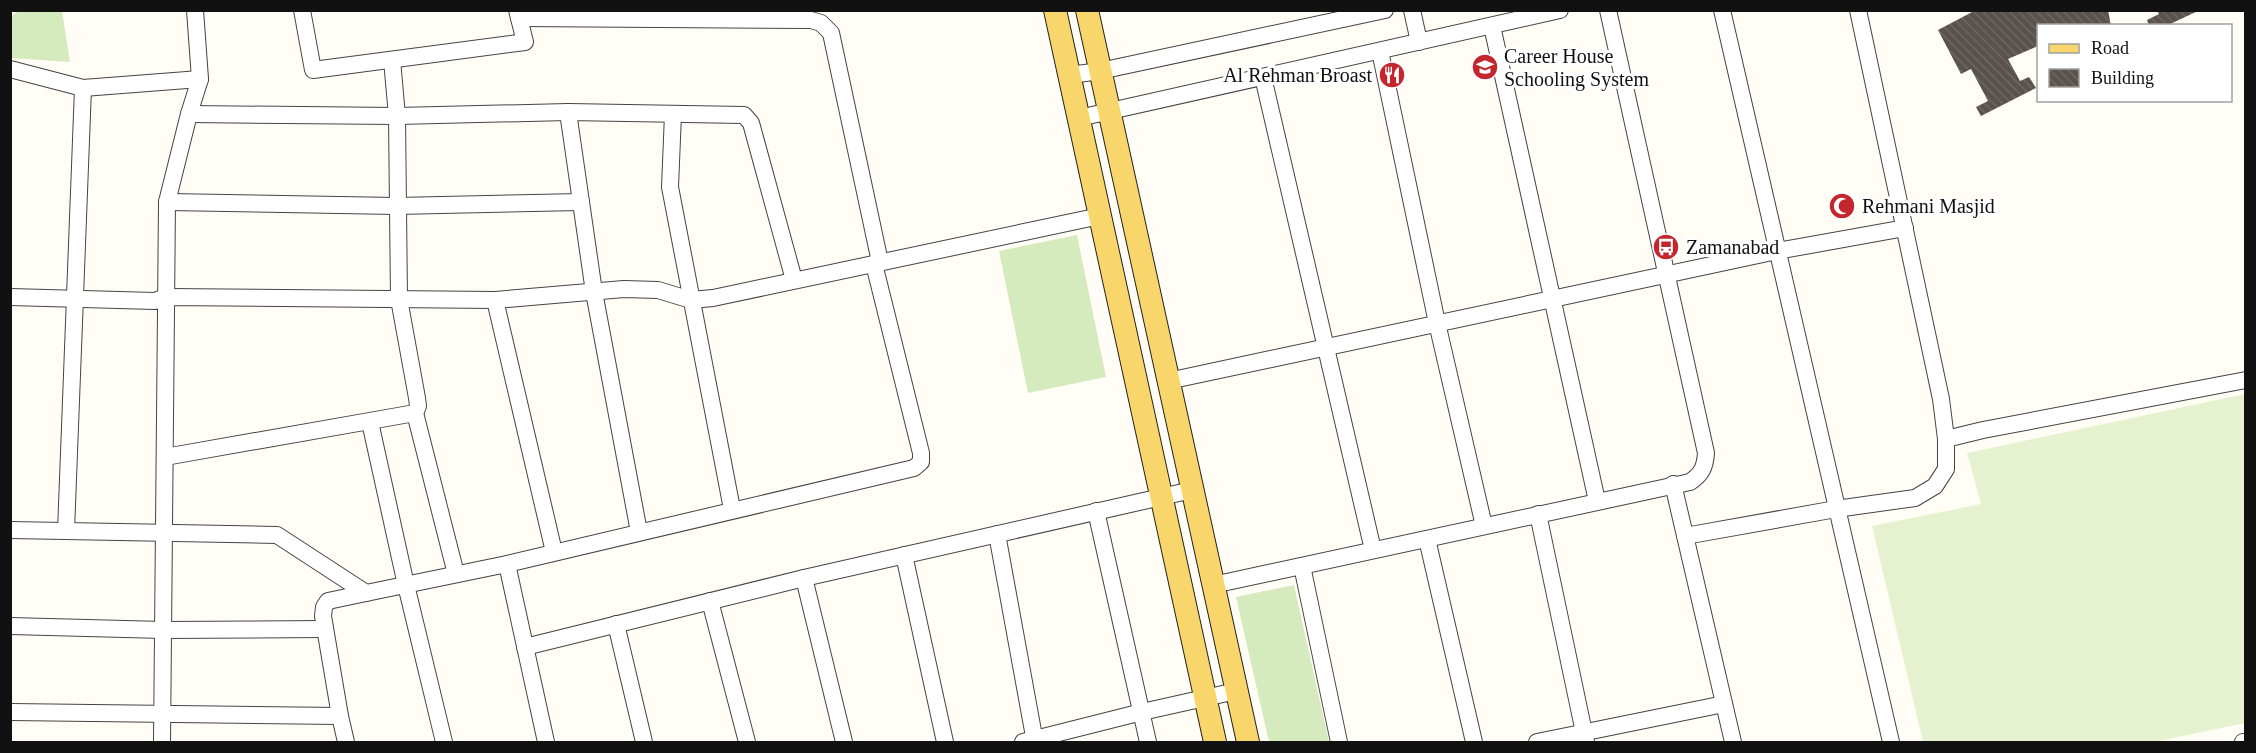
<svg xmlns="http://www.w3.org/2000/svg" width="2256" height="753" font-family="'Times New Roman',serif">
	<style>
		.grass { fill: #d5ebbd }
		.pitch { fill: #e6f2cf }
		.building { fill: url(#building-back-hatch) }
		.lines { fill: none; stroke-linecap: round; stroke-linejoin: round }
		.minor-casing { stroke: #444; stroke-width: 18 }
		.major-casing { stroke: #222; stroke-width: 24 }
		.minor { stroke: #fff; stroke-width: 16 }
		.major { stroke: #f9d66b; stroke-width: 22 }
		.labels { text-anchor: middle; stroke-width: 6; stroke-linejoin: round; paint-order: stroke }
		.poi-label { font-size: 20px; fill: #111; stroke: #fff; text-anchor: start }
	</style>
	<defs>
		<pattern id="building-back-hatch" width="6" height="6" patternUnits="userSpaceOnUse" patternTransform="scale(1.5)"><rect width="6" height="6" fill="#5a524d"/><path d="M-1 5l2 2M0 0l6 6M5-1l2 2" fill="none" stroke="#6d6662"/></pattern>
	</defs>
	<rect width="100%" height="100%" fill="#fffdf5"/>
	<g class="grass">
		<polygon points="21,10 62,11 70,62 11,58 11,16"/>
		<polygon points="1077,235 1106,377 1028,393 999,251"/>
		<polygon points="1294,585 1329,742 1269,742 1236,597"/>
	</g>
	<polygon class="pitch" points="2245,394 2245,723 2154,742 1923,742 1872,526 1981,504 1967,453"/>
	<g class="building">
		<polygon points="1976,10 2108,10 2111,26 2038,26 2038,46 2008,59 2020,81 2029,77 2036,88 1981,116 1976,107 1988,101 1971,69 1961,74 1938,30"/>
		<polygon points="2157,10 2179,12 2200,10 2166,26 2149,26 2147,20 2159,14"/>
	</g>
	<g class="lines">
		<defs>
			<g id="minor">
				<polyline points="302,10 313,70 525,42 517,10"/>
				<polyline points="1412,10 1419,42"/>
				<polyline points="1722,10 1891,742"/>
				<polyline points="1858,10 1941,399 1946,439"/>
				<polyline points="519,18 811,20 821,23 831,33 880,262"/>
				<polyline points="1492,26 1597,501"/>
				<polyline points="1380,51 1437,323 1484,526"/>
				<polyline points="10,69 83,88 200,79"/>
				<polyline points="1070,75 1100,71 1385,10"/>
				<polyline points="1263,77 1373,550"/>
				<polyline points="568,112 594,292 639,532"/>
				<polyline points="189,114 397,116 568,112 744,115 751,123 794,280"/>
				<polyline points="673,114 670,187 732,509"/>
				<polyline points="1079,118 1560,10"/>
				<polyline points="167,202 396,206 581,202"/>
				<polyline points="10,297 155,301 166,297 495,300 624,289 658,290 691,300 713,298 1100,216"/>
				<polyline points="495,300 554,552"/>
				<polyline points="1168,381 1777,251 1905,228"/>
				<polyline points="415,413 456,574"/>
				<polyline points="370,422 406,585 444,742"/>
				<polyline points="165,457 415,413 418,406 417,398 399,299 397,116 392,60"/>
				<polyline points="1673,484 1733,742"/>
				<polyline points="1096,511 1148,742"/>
				<polyline points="1538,514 1586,742"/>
				<polyline points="10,530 277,535 366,593 507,564 914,468 921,462 921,453 874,264"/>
				<polyline points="66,531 83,88"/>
				<polyline points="997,534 1035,742"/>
				<polyline points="1685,536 1836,509 1915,498 1935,486 1946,469 1946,439 1983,430 2246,380"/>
				<polyline points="1427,539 1474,742"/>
				<polyline points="904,555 945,742"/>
				<polyline points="507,564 546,742"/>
				<polyline points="1302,566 1339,742"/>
				<polyline points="804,578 844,742"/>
				<path d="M1213 585 1690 482C1702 474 1705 467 1706 453L1608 10"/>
				<polyline points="710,601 747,742"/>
				<polyline points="616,624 644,742"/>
				<polyline points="10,626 163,630 325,629"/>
				<polyline points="525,647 804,578 1192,490"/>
				<polyline points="10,712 340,716"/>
				<polyline points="162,742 167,202 189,114 200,79 195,10"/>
				<polyline points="346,742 340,716 323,616 324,607 328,601 366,593"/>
				<polyline points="1023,742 1142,712 1236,691"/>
				<polyline points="1537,742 1724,704"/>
				<polyline points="2243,742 2246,742"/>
			</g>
			<g id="major">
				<polyline points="1055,10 1215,742"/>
				<polyline points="1087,10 1248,742"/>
			</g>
		</defs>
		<use href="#minor" class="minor-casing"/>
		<use href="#major" class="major-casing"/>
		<use href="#minor" class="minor"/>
		<use href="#major" class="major"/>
	</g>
	<defs>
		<symbol id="school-disc" viewBox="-11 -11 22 22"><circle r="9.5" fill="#c4262e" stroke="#fff"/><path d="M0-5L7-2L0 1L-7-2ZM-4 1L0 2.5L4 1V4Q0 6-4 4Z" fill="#fff"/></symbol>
		<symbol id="restaurant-disc" viewBox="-11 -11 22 22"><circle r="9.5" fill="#c4262e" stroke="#fff"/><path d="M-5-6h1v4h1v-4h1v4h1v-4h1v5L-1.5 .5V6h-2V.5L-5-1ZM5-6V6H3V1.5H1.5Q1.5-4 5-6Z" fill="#fff"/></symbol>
		<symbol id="mosque-disc" viewBox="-11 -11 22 22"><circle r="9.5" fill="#c4262e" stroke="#fff"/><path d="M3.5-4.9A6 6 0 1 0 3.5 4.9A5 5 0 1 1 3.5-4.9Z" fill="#fff"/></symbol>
		<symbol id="bus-disc" viewBox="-11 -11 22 22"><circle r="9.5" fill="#c4262e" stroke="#fff"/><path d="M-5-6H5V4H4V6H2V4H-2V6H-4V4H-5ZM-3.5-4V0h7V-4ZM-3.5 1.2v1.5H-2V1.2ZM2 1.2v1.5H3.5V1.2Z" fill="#fff"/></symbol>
	</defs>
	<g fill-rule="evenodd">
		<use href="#school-disc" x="1470" y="52" width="30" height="30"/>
		<use href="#restaurant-disc" x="1377" y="60" width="30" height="30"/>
		<use href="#mosque-disc" x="1827" y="191" width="30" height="30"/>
		<use href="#bus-disc" x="1651" y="232" width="30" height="30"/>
	</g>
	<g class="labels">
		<g class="poi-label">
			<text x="1504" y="63">Career House<tspan x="1504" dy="23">Schooling System</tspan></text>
			<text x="1372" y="82" text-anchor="end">Al Rehman Broast</text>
			<text x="1862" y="213">Rehmani Masjid</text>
			<text x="1686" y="254">Zamanabad</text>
		</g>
	</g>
	<rect width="2256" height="753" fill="none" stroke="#111111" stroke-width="24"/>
	<rect x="2037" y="24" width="195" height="78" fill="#ffffff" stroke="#a0a0a0" stroke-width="1.5"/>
	<rect x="2049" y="44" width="30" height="9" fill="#f9d66b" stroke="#a0a0a0" stroke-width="1.5"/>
	<text x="2091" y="54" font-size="18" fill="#111111">Road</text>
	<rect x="2049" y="69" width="30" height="18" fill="url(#building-back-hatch)" stroke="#a0a0a0" stroke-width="1.5"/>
	<text x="2091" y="84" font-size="18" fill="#111111">Building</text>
</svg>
